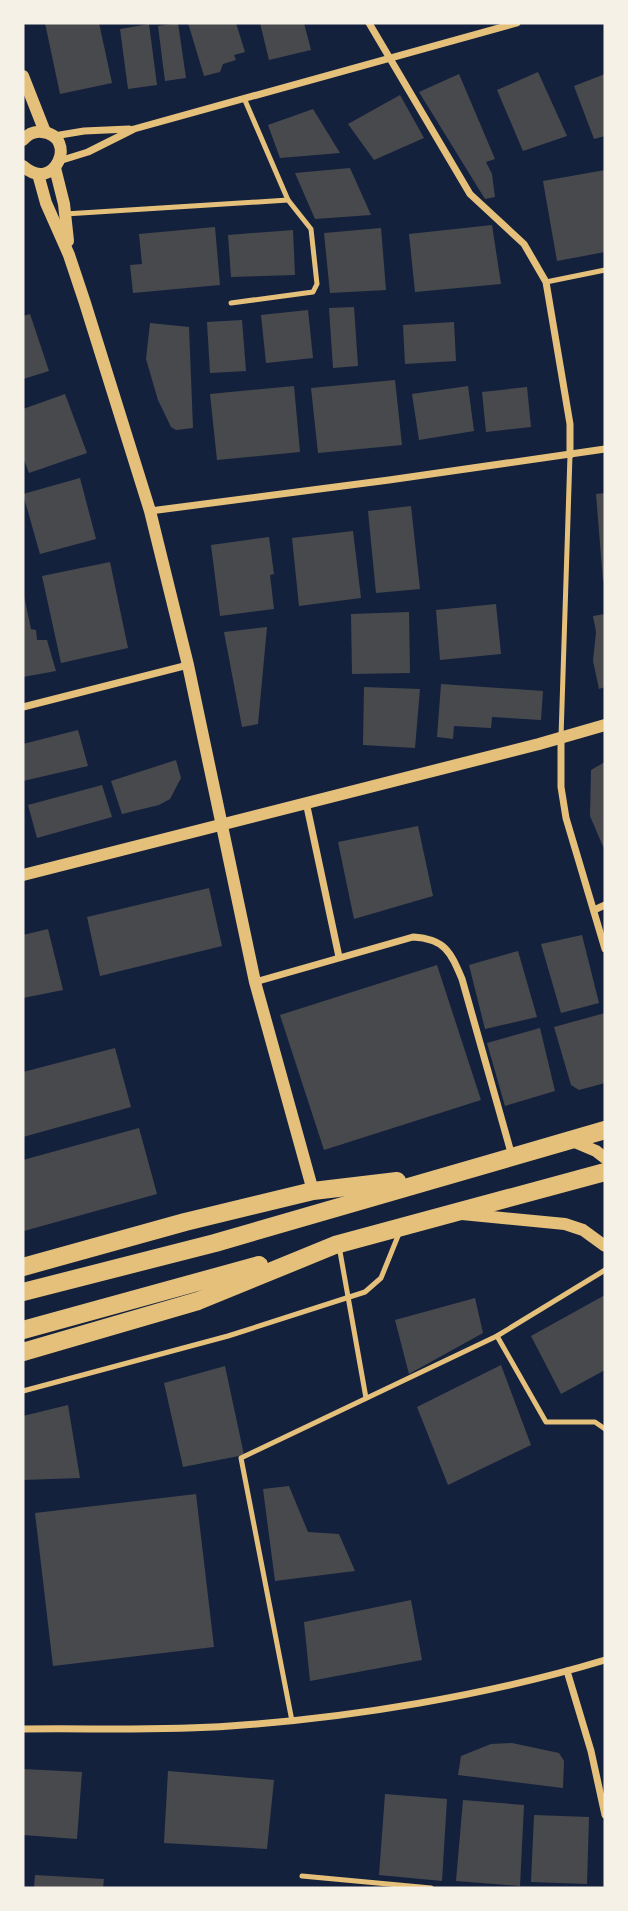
<svg xmlns="http://www.w3.org/2000/svg" width="628" height="1911" font-family="Cabin,sans-serif">
	<style>
		.building { fill: #48494c }
		.lines { fill: none; stroke-linecap: round; stroke-linejoin: round }
		.service { stroke: #e5c07b; stroke-width: 5 }
		.minor { stroke: #e5c07b; stroke-width: 7 }
		.tertiary { stroke: #e5c07b; stroke-width: 12 }
		.primary { stroke: #e5c07b; stroke-width: 18 }
	</style>
	<rect width="100%" height="100%" fill="#14213d"/>
	<g class="building">
		<polygon points="45,23 99,23 112,83 60,94"/>
		<polygon points="178,23 186,78 165,81 158,26"/>
		<polygon points="188,23 236,23 245,52 234,55 236,60 223,64 220,72 204,76"/>
		<polygon points="260,23 304,23 311,50 269,60"/>
		<polygon points="149,24 157,85 128,89 120,29"/>
		<polygon points="538,72 567,136 523,151 497,90"/>
		<polygon points="459,74 495,159 486,162 492,174 495,197 485,199 419,92"/>
		<polygon points="605,74 605,136 594,139 574,86"/>
		<polygon points="400,95 424,138 374,160 348,124"/>
		<polygon points="313,109 340,153 280,158 268,125"/>
		<polygon points="350,168 371,215 315,219 295,173"/>
		<polygon points="605,170 605,252 557,261 543,181"/>
		<polygon points="492,225 501,284 415,292 409,234"/>
		<polygon points="215,227 220,285 133,293 130,265 142,264 139,234"/>
		<polygon points="381,228 386,290 330,293 324,233"/>
		<polygon points="293,230 295,275 231,277 228,235"/>
		<polygon points="354,307 358,366 333,368 329,308"/>
		<polygon points="308,310 313,358 266,363 261,315"/>
		<polygon points="30,314 49,371 23,379 23,316"/>
		<polygon points="242,320 246,371 210,373 207,322"/>
		<polygon points="454,322 456,361 405,364 403,325"/>
		<polygon points="150,323 189,327 193,428 176,430 171,427 158,400 146,359"/>
		<polygon points="395,380 402,445 318,453 311,388"/>
		<polygon points="294,386 300,452 217,460 210,394"/>
		<polygon points="468,386 474,431 419,440 412,394"/>
		<polygon points="527,387 531,427 486,432 482,392"/>
		<polygon points="65,394 87,453 29,473 23,457 23,409"/>
		<polygon points="80,478 96,539 40,554 23,494"/>
		<polygon points="605,493 605,580 603,581 596,494"/>
		<polygon points="411,506 420,589 376,593 368,511"/>
		<polygon points="353,531 361,598 299,606 292,538"/>
		<polygon points="269,537 274,574 270,575 274,609 220,616 211,545"/>
		<polygon points="110,562 128,648 61,663 42,576"/>
		<polygon points="23,591 31,629 36,630 37,640 47,640 56,671 23,677"/>
		<polygon points="496,604 501,654 440,660 436,610"/>
		<polygon points="409,612 410,673 352,674 351,614"/>
		<polygon points="605,614 605,687 599,689 593,661 596,632 593,616"/>
		<polygon points="267,627 258,724 242,727 224,632"/>
		<polygon points="441,684 543,691 541,720 492,717 491,728 454,726 453,739 437,737"/>
		<polygon points="364,687 420,689 415,748 363,745"/>
		<polygon points="78,730 88,766 23,781 23,744"/>
		<polygon points="176,760 181,778 170,799 159,805 122,814 111,781"/>
		<polygon points="605,762 605,851 590,816 591,770"/>
		<polygon points="102,785 112,817 37,838 28,805"/>
		<polygon points="418,826 433,896 354,919 338,842"/>
		<polygon points="209,888 222,946 100,976 87,917"/>
		<polygon points="48,929 63,990 23,998 23,935"/>
		<polygon points="582,935 599,1003 561,1013 541,944"/>
		<polygon points="518,951 537,1017 485,1029 469,965"/>
		<polygon points="437,965 481,1100 324,1150 280,1015"/>
		<polygon points="605,1013 605,1083 579,1090 571,1085 554,1027"/>
		<polygon points="540,1028 555,1091 505,1106 487,1043"/>
		<polygon points="115,1048 131,1107 23,1137 23,1072"/>
		<polygon points="139,1128 157,1194 24,1231 23,1160"/>
		<polygon points="605,1295 605,1370 561,1394 531,1336"/>
		<polygon points="475,1298 483,1333 409,1374 395,1320"/>
		<polygon points="501,1365 531,1445 448,1485 417,1407"/>
		<polygon points="225,1366 244,1455 183,1467 164,1383"/>
		<polygon points="68,1405 80,1478 23,1480 23,1416"/>
		<polygon points="289,1486 308,1532 339,1534 355,1571 275,1581 263,1489"/>
		<polygon points="196,1494 214,1647 53,1666 35,1513"/>
		<polygon points="411,1600 422,1660 310,1681 304,1622"/>
		<polygon points="512,1743 559,1753 564,1761 563,1788 458,1775 461,1756 491,1744"/>
		<polygon points="23,1769 82,1772 77,1839 23,1835"/>
		<polygon points="168,1771 274,1780 267,1849 164,1843"/>
		<polygon points="385,1794 447,1799 442,1881 379,1875"/>
		<polygon points="463,1800 524,1805 520,1886 456,1881"/>
		<polygon points="534,1815 589,1817 587,1884 531,1882"/>
		<polygon points="35,1875 104,1879 103,1888 34,1888"/>
	</g>
	<g class="lines">
		<g class="service">
			<polyline points="65,214 288,200"/>
			<polyline points="546,282 605,270"/>
			<polyline points="231,303 313,292 317,284 311,229 288,200 244,98"/>
			<polyline points="561,737 570,455"/>
			<polyline points="339,1246 366,1398"/>
			<polyline points="497,1336 546,1422 595,1422 605,1429"/>
			<polyline points="23,1391 228,1336 365,1292 381,1278 400,1231"/>
			<polyline points="292,1721 241,1458 497,1336 605,1270"/>
			<polyline points="302,1876 431,1888"/>
		</g>
		<g class="minor">
			<polyline points="369,23 470,194 524,244 546,282 570,424 570,455"/>
			<polyline points="54,136 84,131 129,129"/>
			<polyline points="59,161 88,152 134,129 517,23"/>
			<polyline points="150,511 389,480 605,449"/>
			<polyline points="23,707 188,665"/>
			<polyline points="561,737 561,787 566,818 605,949"/>
			<polyline points="306,802 339,957"/>
			<polyline points="594,910 605,905"/>
			<path d="M255 982 413 937C445 939 450 951 462 979L512 1156"/>
			<polyline points="567,1671 591,1751 605,1815"/>
			<path d="M23 1729C91 1728 161 1731 230 1726 351 1718 489 1695 605 1660"/>
		</g>
		<g class="tertiary">
			<polyline points="23,76 45,132"/>
			<path d="M23 140C28 134 34 131 42 132 79 136 55 195 23 166"/>
			<polyline points="55,168 64,204 68,241"/>
			<polyline points="38,174 46,203 69,255 85,303 150,511 188,665 255,982 313,1191"/>
			<polyline points="23,875 539,744 605,725"/>
			<polyline points="570,1140 596,1151 605,1158"/>
			<polyline points="462,1214 565,1224 583,1230 605,1246"/>
		</g>
		<g class="primary">
			<polyline points="23,1267 185,1222 313,1191 397,1181"/>
			<polyline points="23,1292 215,1243 605,1130"/>
			<polyline points="23,1330 259,1265"/>
			<polyline points="23,1352 198,1301 335,1245 605,1172"/>
		</g>
	</g>
	<rect width="628" height="1911" fill="none" stroke="#f6f1e7" stroke-width="49"/>
</svg>
